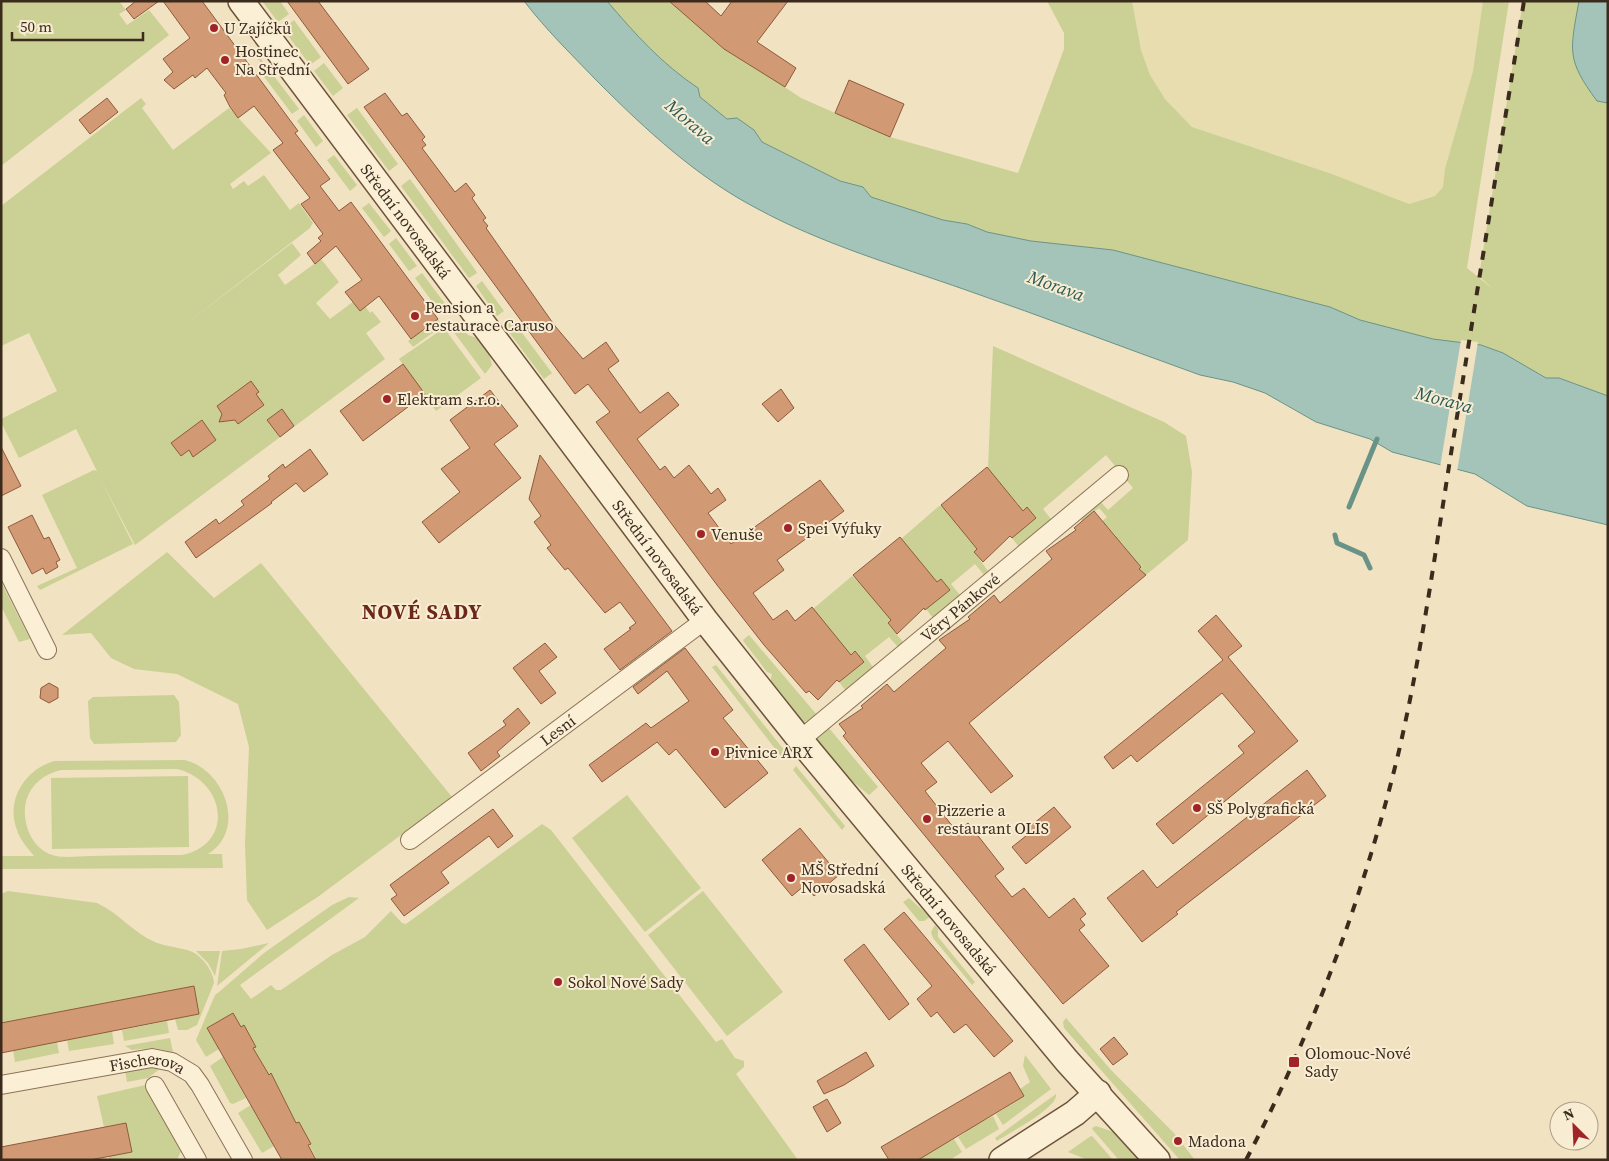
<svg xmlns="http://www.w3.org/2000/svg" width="1609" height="1161" font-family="'Source Serif 4',serif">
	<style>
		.farmland { fill: #e8ddae }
		.green { fill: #cbd095; fill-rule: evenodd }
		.water { fill: #a4c4b9; stroke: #6a9387 }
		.pier { fill: #f1e2c2 }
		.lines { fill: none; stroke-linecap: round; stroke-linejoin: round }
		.stream { stroke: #6a9387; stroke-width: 5 }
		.building { fill: #d29975; stroke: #8e5a3b }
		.street-casing { stroke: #8d7257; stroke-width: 20 }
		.secondary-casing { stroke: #6e533b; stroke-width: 28 }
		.street { stroke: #fbefd6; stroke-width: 18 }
		.secondary { stroke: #fbefd6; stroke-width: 25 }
		.rail { stroke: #3b2b1d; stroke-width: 4; stroke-dasharray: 9 9; stroke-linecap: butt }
		.poi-dot { fill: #a02327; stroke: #f8ecd2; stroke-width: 2 }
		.labels { text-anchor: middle; stroke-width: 4; stroke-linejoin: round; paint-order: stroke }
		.poi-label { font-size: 16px; fill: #3b2b1d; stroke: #f8ecd2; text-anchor: start }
		.street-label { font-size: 16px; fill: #3b2b1d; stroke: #f8ecd2 }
		.water-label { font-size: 18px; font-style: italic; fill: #2b5c58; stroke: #f8ecd2 }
		.district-label { font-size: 21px; font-weight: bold; letter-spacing: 1px; fill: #6b2819; stroke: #f8ecd2 }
	</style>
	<rect width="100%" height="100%" fill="#f1e2c2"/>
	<polygon class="farmland" points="1132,1 1483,1 1473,71 1443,187 1435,196 1409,204 1332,174 1192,127 1165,99 1150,75 1141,50"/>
	<g class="green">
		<polygon points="1,1 119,1 126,10 119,14 127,25 149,10 169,35 1,166"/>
		<polygon points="262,1 280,1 289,14 278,22"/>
		<path d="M607 1H669L726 48 801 98 890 137 1018 173 1064 49V33L1047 1H1132L1141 50 1150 75 1165 99 1192 127 1332 174 1409 204 1435 196 1443 187 1445 169 1473 71 1483 1H1509L1467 268 1493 289 1479 276 1523 1H1579L1572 40 1597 101 1608 103V396L1559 378H1546L1481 345 1433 339 1360 320 1330 307 1113 250 1031 241 987 232 967 224 943 220 871 197 863 187 840 181 762 142C753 129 743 118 727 119L700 97 698 88C662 64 635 34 607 1Z"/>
		<polygon points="294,20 321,57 310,65 283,29"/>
		<polygon points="252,47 299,109 292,114 262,74 267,70 250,49"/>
		<polygon points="324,63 343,88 333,96 314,71"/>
		<polygon points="141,98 146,104 142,108 173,150 229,108 271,153 230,184 233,189 244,181 248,186 264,175 290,210 299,203 313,223 310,228 178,330 292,243 301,255 278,275 285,285 321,259 339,282 316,303 330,319 354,301 365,306 370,313 372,311 381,322 366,333 385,359 135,545 100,478 133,544 40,590 37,586 77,568 42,495 94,470 97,471 76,429 19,458 1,422 1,419 57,391 29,333 1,346 1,206"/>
		<polygon points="357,108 398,164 389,171 347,115"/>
		<polygon points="304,115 323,141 316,147 297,121"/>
		<polygon points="334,155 357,185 350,191 327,160"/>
		<polygon points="410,179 476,271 477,273 469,278 401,186"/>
		<polygon points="369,203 391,231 384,237 362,208"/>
		<polygon points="396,238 417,266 409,271 389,244"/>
		<polygon points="422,273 446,305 439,311 415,278"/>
		<polygon points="482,281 504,311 497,316 476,286"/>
		<polygon points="511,318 552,373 544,379 503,324"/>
		<polygon points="438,319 441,324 438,329 413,347 408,341"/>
		<polygon points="458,321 468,335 477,338 489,354 492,365 485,374 450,327"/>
		<polygon points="441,330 447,332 481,378 436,411 399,359"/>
		<path d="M993 346 1164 422 1186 436 1192 472 1188 540 1146 575 1138 570 1143 565 1140 566 1133 557 1129 560 1125 555 1128 551 1121 542 1117 545 1112 539 1116 536 1108 527 1104 529 1099 524 1107 517 1099 508 1082 521 1079 517 1099 500 1108 510 1133 488 1106 455 1043 509 1051 519 1019 547 1012 538 1036 518 1027 508 1020 514 1015 508 1019 505 1011 496 1007 499C1006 488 1002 483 991 479L994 476 988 468Z"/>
		<polygon points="939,506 942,506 981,546 974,552 988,571 984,575 975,564 951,584 960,595 933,618 926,609 950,590 941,579 933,585 901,539"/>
		<polygon points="167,552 214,598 261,563 452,797 319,896 267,930 247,900 245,844 249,747 238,704 177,674 134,669 111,658 91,633 62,635"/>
		<polygon points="852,576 895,617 888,624 903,642 898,647 889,637 865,656 873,667 846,691 839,682 863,662 855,651 847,657 813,609"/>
		<polygon points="1,582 30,639 19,642 1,606"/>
		<polygon points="749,635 817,715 808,722 801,721 770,682 772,674 767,672 744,642 743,640"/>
		<polygon points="716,665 788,755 783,759 712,667"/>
		<polygon points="174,695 179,702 181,735 176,742 94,744 90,738 88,701 93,697"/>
		<polygon points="828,727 878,787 869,795 846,776 817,742 818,735"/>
		<path d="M185 760C225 770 247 830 208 854H222L223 868 1 869V856H34C27 847 20 840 17 830 5 800 26 768 55 761ZM177 769C226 781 235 844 182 855 152 855 121 855 90 856 80 856 66 858 56 856 32 851 21 823 26 801 31 784 44 774 61 770Z"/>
		<polygon points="796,766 845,826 842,830 793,770"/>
		<polygon points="188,776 189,847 52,849 51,778"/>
		<polygon points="627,795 701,888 645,932 572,838"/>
		<polygon points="542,824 551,830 716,1042 722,1039 735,1058 744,1061 744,1067 736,1074 798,1160 317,1160 309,1145 311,1143 299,1122 296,1123 271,1073 269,1075 253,1048 256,1046 244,1026 241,1027 233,1013 207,1028 219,1049 206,1057 196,1040 215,995 219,992 264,953 332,905 349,897 359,898 240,985 251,999 271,985 276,990 281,990 332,955 365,937 391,911 402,923 406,924"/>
		<path d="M8 891 97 903C119 913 133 933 155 942 166 947 188 948 196 954 205 961 213 971 214 983L197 1025 187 1030H178L175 1019 199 1014 194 986 1 1023V894Z"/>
		<polygon points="703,891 783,992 727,1036 648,935"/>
		<polygon points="909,898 930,917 924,921 919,921 903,902"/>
		<polygon points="935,925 938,929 938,937 975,982 972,985 933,938 931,932"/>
		<polygon points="269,943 217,986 222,951 241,949"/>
		<polygon points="196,951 220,951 215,976 208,963"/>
		<polygon points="1066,1018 1111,1070 1173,1132 1195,1160 1180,1160 1064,1028 1063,1022"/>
		<polygon points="167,1021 169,1033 124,1041 122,1030"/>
		<polygon points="112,1031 114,1044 69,1051 67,1040"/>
		<polygon points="170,1038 173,1052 154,1048 132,1050 125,1046"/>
		<polygon points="57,1042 59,1053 15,1062 13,1050"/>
		<polygon points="1025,1055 1051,1089 1003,1125 996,1114 1024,1096 1020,1089 1030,1082 1023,1066"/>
		<polygon points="223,1057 246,1098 233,1104 230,1103 210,1066"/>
		<polygon points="152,1066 161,1068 148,1078 127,1082 125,1070"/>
		<polygon points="150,1084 182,1149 177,1160 109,1160 109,1156 132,1152 126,1123 104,1127 97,1096"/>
		<path d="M1056 1094C1059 1107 1009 1133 997 1141L995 1138Z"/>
		<polygon points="251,1105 274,1146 262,1153 238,1113"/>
		<polygon points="993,1116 999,1129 966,1149 958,1137 966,1132 965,1130"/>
		<polygon points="1096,1126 1114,1132 1141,1160 1119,1160 1093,1130 1092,1128"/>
		<polygon points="1091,1136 1093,1137 1113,1160 1088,1160 1068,1152"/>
		<polygon points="954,1139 962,1152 950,1160 919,1159 945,1142 946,1143"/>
	</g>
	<g class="water">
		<path d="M524 1H607C635 34 662 64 698 88L700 97 727 119 737 118 754 130 762 142 840 181 863 187 871 197 943 220 967 224 987 232 1031 241 1113 250 1330 307 1360 320 1433 339 1481 345 1503 353 1546 378H1559L1608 396V525L1527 506 1475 474 1392 452 1370 439 1316 422 1265 393 1233 382 1200 375C1122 347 1044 317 966 290 895 265 822 244 756 208 697 177 646 130 599 83 573 56 547 31 524 1Z"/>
		<path d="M1579 1H1608V103L1597 101C1566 59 1570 51 1579 1Z"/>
	</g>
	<polygon class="pier" points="1461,340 1478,342 1457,472 1440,467"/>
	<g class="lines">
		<g class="stream">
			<polyline points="1349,507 1377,439"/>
			<polyline points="1335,535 1337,543 1364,555 1370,568"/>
		</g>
	</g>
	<g class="building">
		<polygon points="136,1 159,1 134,19 126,9"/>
		<polygon points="163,1 202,1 298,131 295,133 330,179 320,186 339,211 351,202 438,319 411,339 379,296 360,311 345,292 362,280 336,246 315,264 307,253 321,241 318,238 323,234 301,204 310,198 273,150 283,143 254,106 238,118 230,107 224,95 226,93 207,68 195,78 193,75 174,89 164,80 173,72 163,59 190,38"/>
		<polygon points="287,1 318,1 369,69 348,84"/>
		<polygon points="669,1 705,1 721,16 732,1 788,1 757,42 796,68 785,87 724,49"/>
		<polygon points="849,80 904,104 890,137 835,113"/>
		<polygon points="385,93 402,116 407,113 425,137 422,140 426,145 422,148 455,192 466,183 475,195 472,198 486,218 483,220 488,226 486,228 555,326 583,359 606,342 619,361 608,369 640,413 668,392 679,405 637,439 660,470 665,466 674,478 689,465 711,494 718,488 726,500 708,513 731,544 820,480 844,511 777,560 784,570 753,593 773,620 787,610 795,621 812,607 851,655 855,651 864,662 839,682 837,680 818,700 809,691 806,693 764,645 717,585 596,422 610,412 588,384 575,394 364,107"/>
		<polygon points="107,98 118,112 90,134 79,120"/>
		<polygon points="403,364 425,394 363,441 340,411"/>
		<polygon points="251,381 259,392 256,394 264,405 238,424 235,420 219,422 222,414 217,406"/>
		<polygon points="781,389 794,408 778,422 762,404"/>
		<polygon points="490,390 518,426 494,444 521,478 439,543 422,522 460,492 441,469 470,448 450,420"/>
		<polygon points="282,409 294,426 280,437 267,420"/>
		<polygon points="202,420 216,440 193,457 189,450 181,456 171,443"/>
		<polygon points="1,447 21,486 1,496"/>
		<polygon points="310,449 328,474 304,492 296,483 271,502 272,503 196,558 185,542 216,519 219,524 244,505 241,501 270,479 268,476 283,464 285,468"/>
		<polygon points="540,455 672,631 620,670 604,649 631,629 629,628 636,623 620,602 605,613 568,568 565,570 547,548 551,545 534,522 541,516 529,499"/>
		<polygon points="987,467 1023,511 1027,507 1036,518 1012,538 1010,536 983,562 974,552 977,549 941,505"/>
		<polygon points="1094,511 1141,567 1139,569 1146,575 969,723 1013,776 991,793 948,741 921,763 937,782 925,791 957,832 968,823 1004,869 995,876 1012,897 1024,888 1049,918 1074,898 1086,914 1080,919 1085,925 1079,930 1109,966 1063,1004 843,736 846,733 839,724 863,708 861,706 887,684 894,692 946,648 939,640 970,619 968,617 994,595 1000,603 1052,559 1046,551 1076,530 1074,528"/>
		<polygon points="32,515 44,539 49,537 60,560 56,562 58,567 46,574 43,568 32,574 8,527"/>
		<polygon points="900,537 937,582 941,579 950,590 925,610 924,608 897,634 888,623 891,620 853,575"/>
		<polygon points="1216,615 1242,646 1228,657 1298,741 1173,844 1156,824 1244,753 1238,746 1255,732 1222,693 1137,762 1131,755 1113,769 1104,757 1223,660 1198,631"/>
		<polygon points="545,643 557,657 539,671 556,693 541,704 513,668"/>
		<polygon points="685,648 733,710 723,718 768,773 725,808 676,749 669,755 657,742 602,782 589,765 646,723 651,728 689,701 667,671 638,694 633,687"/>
		<polygon points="49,683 58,688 58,698 49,703 40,698 41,688"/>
		<polygon points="518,708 530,723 497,752 500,756 481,771 468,753 506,725 503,721"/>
		<polygon points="1307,770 1326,796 1176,912 1178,914 1142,942 1107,898 1143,870 1157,888"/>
		<polygon points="1054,807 1071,827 1026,864 1012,847 1031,832 1028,828"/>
		<polygon points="493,809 513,836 498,848 489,836 441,872 449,883 404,916 391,899 397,895 390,885"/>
		<polygon points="800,828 839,875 814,896 805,885 792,896 762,860"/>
		<polygon points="904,912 1013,1041 994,1057 966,1024 954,1033 937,1012 931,1017 917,999 932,986 884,929"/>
		<polygon points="864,944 909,1004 889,1020 844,960"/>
		<polygon points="194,986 199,1014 1,1053 1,1023"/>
		<polygon points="233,1013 241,1027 244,1025 256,1047 253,1048 269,1075 271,1073 296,1123 299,1122 311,1144 308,1145 316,1160 282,1160 207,1028"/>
		<polygon points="1114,1037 1128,1054 1113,1065 1100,1049"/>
		<polygon points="866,1052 874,1066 844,1085 824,1094 817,1081"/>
		<polygon points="1010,1072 1024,1096 918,1160 889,1160 881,1147"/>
		<polygon points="827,1099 841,1123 827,1132 813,1107"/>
		<polygon points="126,1123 132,1152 90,1160 1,1160 1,1147"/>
	</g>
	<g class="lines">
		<defs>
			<g id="street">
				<polyline points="1,558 47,650"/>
				<path id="s1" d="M800 740 1119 475"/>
				<path id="s2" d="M410 840 705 620"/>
				<path id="s3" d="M1 1085 152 1058 172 1062 192 1074 200 1085 243 1160"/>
				<polyline points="155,1086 197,1160"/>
			</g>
			<g id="secondary">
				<path id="s4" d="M241 1 705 620 810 752 1067 1061 1157 1160"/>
				<polyline points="1002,1160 1075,1113 1098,1093"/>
			</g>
		</defs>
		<use href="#street" class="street-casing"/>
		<use href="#secondary" class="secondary-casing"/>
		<use href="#street" class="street"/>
		<use href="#secondary" class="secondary"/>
		<path class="rail" d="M1246 1160C1313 1032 1364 895 1398 755 1423 648 1437 538 1455 429 1478 286 1501 144 1524 1"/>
	</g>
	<g class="poi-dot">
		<circle cx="214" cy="28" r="5"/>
		<circle cx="225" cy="60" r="5"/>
		<circle cx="415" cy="316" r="5"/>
		<circle cx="387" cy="399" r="5"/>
		<circle cx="788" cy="528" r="5"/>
		<circle cx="701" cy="534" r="5"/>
		<circle cx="715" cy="752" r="5"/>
		<circle cx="1197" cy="808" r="5"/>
		<circle cx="927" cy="819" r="5"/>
		<circle cx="791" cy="878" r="5"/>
		<circle cx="558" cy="982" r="5"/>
		<rect x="1288" y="1056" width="12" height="12" rx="2.5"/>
		<circle cx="1178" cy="1141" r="5"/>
	</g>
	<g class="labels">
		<g class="poi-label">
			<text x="224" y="34">U Zajíčků</text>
			<text x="235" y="57">Hostinec<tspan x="235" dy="18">Na Střední</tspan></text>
			<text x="425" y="313">Pension a<tspan x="425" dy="18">restaurace Caruso</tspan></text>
			<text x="397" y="405">Elektram s.r.o.</text>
			<text x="798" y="534">Spei Výfuky</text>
			<text x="711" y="540">Venuše</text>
			<text x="725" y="758">Pivnice ARX</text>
			<text x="1207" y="814">SŠ Polygrafická</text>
			<text x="937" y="816">Pizzerie a<tspan x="937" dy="18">restaurant OLIS</tspan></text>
			<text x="801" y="875">MŠ Střední<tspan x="801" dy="18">Novosadská</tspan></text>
			<text x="568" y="988">Sokol Nové Sady</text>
			<text x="1305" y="1059">Olomouc-Nové<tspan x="1305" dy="18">Sady</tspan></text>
			<text x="1188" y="1147">Madona</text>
		</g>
		<g class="street-label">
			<text dy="6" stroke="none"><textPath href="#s4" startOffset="275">Střední novosadská</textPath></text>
			<text dy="6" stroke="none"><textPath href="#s4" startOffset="695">Střední novosadská</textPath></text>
			<text dy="6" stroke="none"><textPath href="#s1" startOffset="208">Věry Pánkové</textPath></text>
			<text dy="6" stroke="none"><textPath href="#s2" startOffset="184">Lesní</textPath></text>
			<text dy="6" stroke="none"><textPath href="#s4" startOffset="1160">Střední novosadská</textPath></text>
			<text dy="6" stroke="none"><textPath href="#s3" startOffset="149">Fischerova</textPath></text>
		</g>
		<g class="water-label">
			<text transform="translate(690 122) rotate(41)" y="6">Morava</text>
			<text transform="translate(1056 286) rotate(20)" y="6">Morava</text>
			<text transform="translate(1444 400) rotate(15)" y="6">Morava</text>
		</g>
		<g class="district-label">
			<text x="422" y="619">NOVÉ SADY</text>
		</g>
	</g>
	<rect width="1609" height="1161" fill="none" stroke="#3b2b1d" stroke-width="5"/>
	<g transform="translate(1574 1126) rotate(336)"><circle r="24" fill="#f8ecd2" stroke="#ac9f8a"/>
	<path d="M0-4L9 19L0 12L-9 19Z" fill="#a02327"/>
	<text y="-8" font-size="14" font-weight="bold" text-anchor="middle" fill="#3b2b1d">N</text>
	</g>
	<path d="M12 32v8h131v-8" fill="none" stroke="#3b2b1d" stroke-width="2.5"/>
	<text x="20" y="32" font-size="15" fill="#3b2b1d" stroke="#f8ecd2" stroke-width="4" paint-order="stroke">50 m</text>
</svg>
